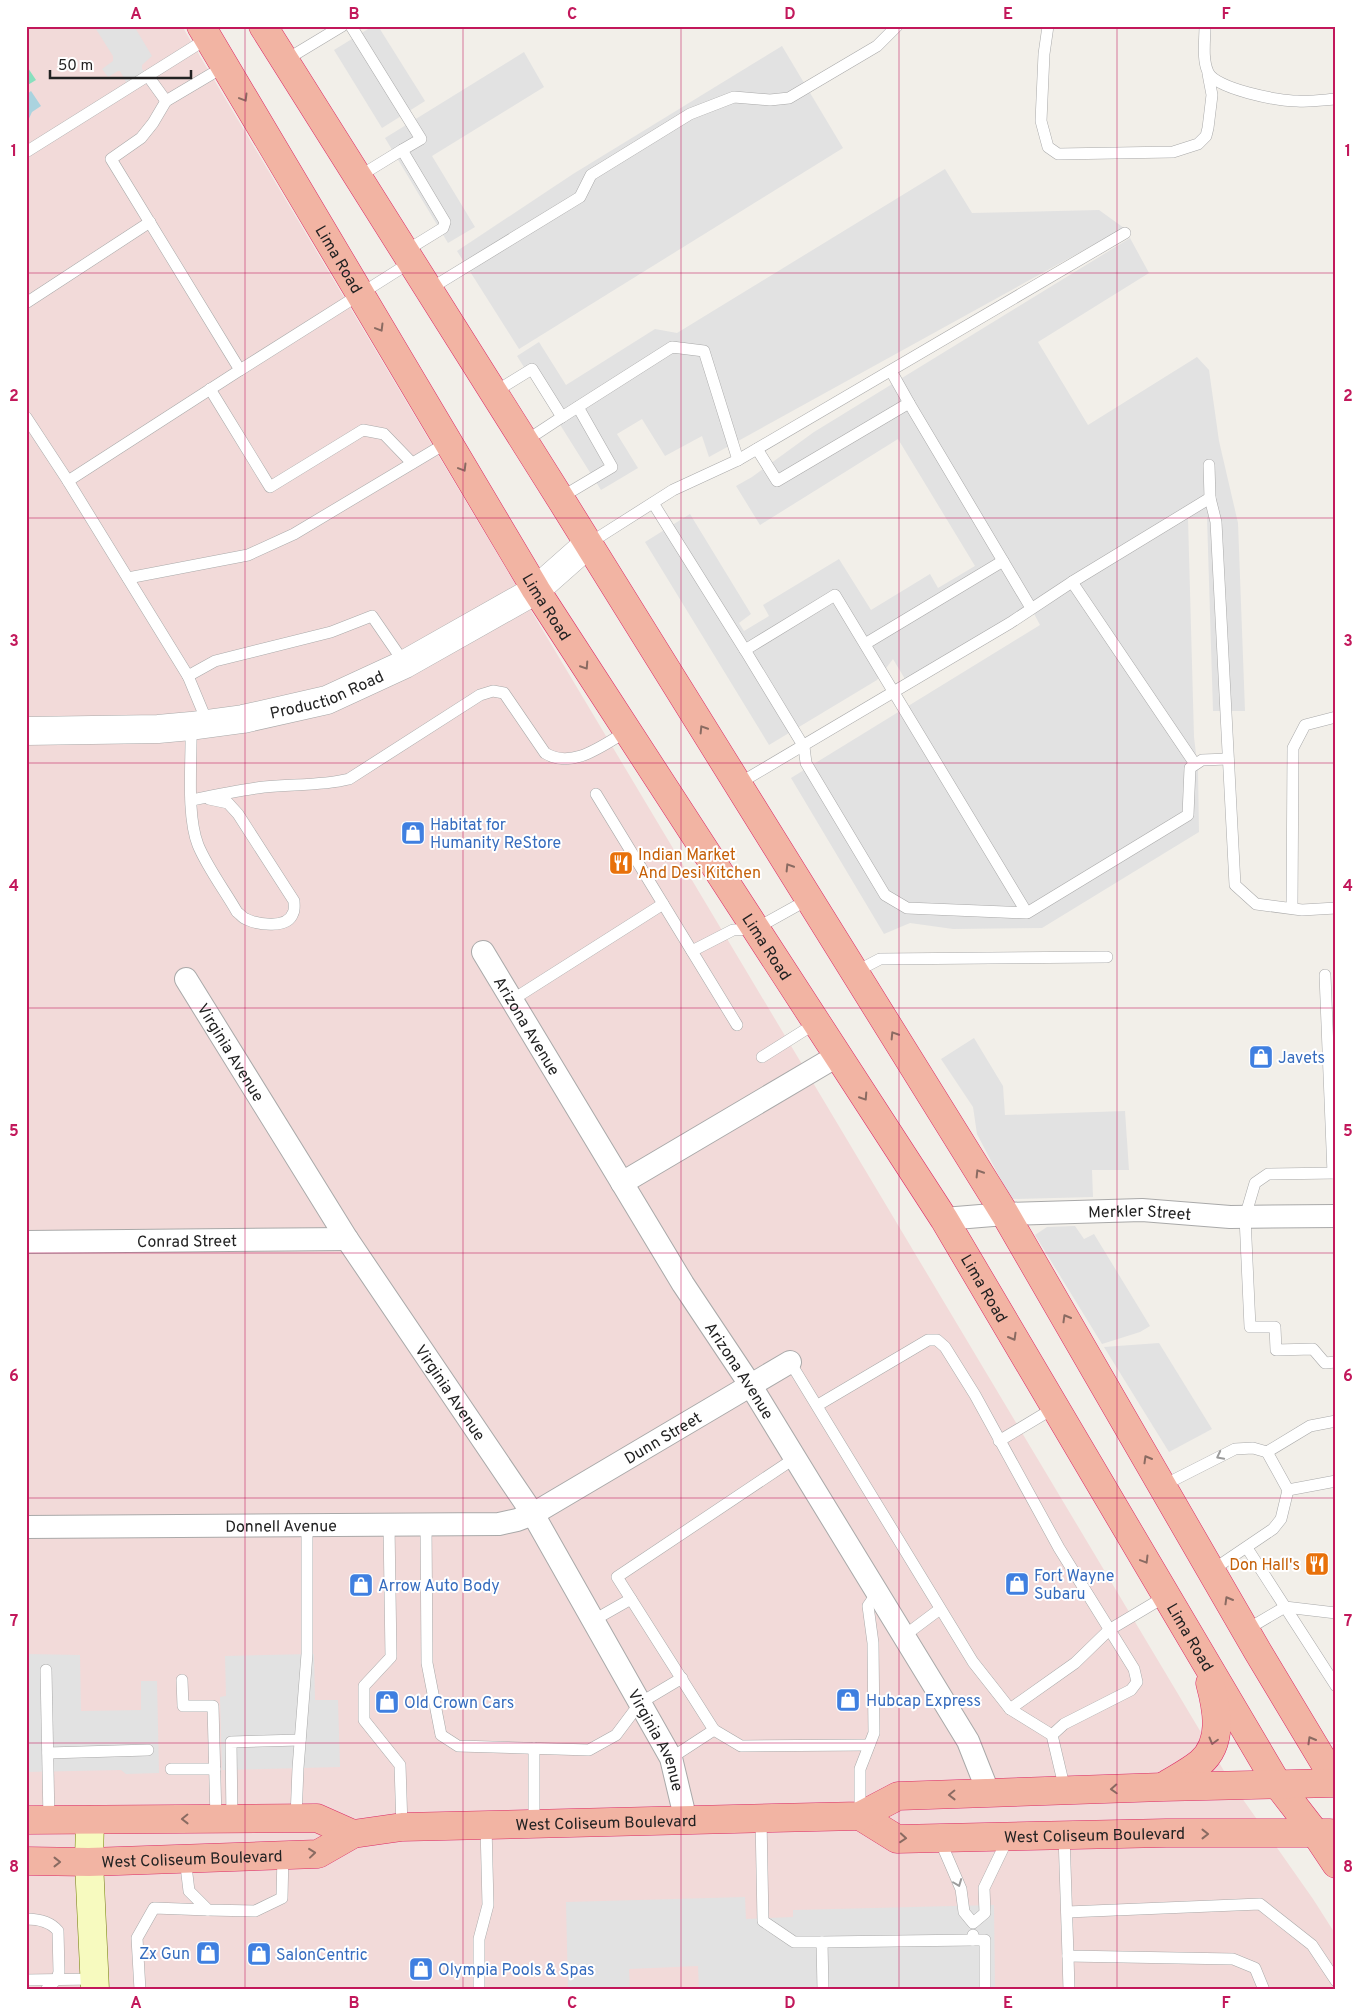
<svg xmlns="http://www.w3.org/2000/svg" width="1362" height="2016" font-family="Overpass,sans-serif">
	<style>
		.commercial { fill: #f2dad9 }
		.pitch { fill: #88e0be }
		.parking { fill: #e2e2e2 }
		.water { fill: #aad3df }
		.lines { fill: none; stroke-linecap: round; stroke-linejoin: round }
		.service-casing { stroke: #a9a9a9; stroke-width: 12 }
		.minor-casing { stroke: #a9a9a9; stroke-width: 24 }
		.tertiary-casing { stroke: #a9a9a9; stroke-width: 29 }
		.secondary-casing { stroke: #707d05; stroke-width: 29 }
		.trunk-casing { stroke: #dc2a67; stroke-width: 29 }
		.service { stroke: #fff; stroke-width: 11 }
		.minor { stroke: #fff; stroke-width: 22 }
		.tertiary { stroke: #fff; stroke-width: 28 }
		.secondary { stroke: #f7fabf; stroke-width: 28 }
		.trunk { stroke: #f2b4a3; stroke-width: 28 }
		.oneway { stroke: #8a6b62 }
		.oneway2 { stroke: #9c9c9c }
		.grid { fill: none; stroke: #c2185b; stroke-width: 1; stroke-opacity: 0.55 }
		.labels { text-anchor: middle; stroke-width: 4; stroke-linejoin: round; paint-order: stroke }
		.street-label { font-size: 16px; fill: #222; stroke: #fff }
		.shop-label { font-size: 16px; fill: #366cbe; stroke: #fff; text-anchor: start }
		.food-label { font-size: 16px; fill: #c56008; stroke: #fff; text-anchor: start }
		.neatline { fill: none; stroke: #c2185b; stroke-width: 2 }
		.grid-label { font-size: 16px; text-anchor: middle; font-weight: bold; fill: #c2185b }
	</style>
	<rect width="100%" height="100%" fill="#f2efe9"/>
	<polygon class="commercial" points="26,26 182,26 1230,1781 1313,1899 1336,1935 1336,1990 26,1990"/>
	<polygon class="pitch" points="26,65 36,80 26,86"/>
	<g class="parking">
		<polygon points="94,26 134,26 152,56 142,65 142,69 145,72 126,82 120,71 118,71 108,77 102,69 113,61 113,56"/>
		<polygon points="373,26 378,26 425,101 382,128 334,50"/>
		<polygon points="782,46 843,148 519,349 457,251 573,174"/>
		<polygon points="524,52 544,87 432,156 475,227 448,243 385,138"/>
		<polygon points="945,169 972,213 1099,210 1124,228 709,457 702,436 665,456 642,419 617,434 638,468 601,490 517,356 539,342 566,385 655,329 677,333"/>
		<polygon points="1130,238 1149,273 1038,342 1088,425 1197,357 1209,370 1219,441 1238,523 1245,711 1213,711 1207,517 1188,518 1194,737 1198,771 1199,832 1042,928 953,929 910,923 884,934 791,778 1040,625 1031,608 908,684 893,659 877,680 769,745 645,542 690,514 751,614 739,623 744,631 769,616 763,605 839,559 871,610 930,574 938,588 975,566 898,439 760,525 736,486 752,477 814,432"/>
		<polygon points="974,1038 1003,1086 1005,1115 1125,1111 1129,1170 1092,1170 1093,1197 1011,1199 977,1134 973,1107 941,1059"/>
		<polygon points="1075,1226 1084,1239 1094,1234 1150,1326 1140,1332 1102,1344 1035,1235 1047,1227"/>
		<polygon points="1159,1343 1212,1429 1169,1452 1104,1347"/>
		<polygon points="26,1654 80,1655 81,1711 141,1710 141,1681 157,1681 159,1773 126,1774 121,1770 26,1772"/>
		<polygon points="314,1654 315,1700 338,1700 340,1767 222,1770 220,1697 226,1696 225,1656"/>
		<polygon points="745,1897 746,1919 793,1917 793,1910 994,1905 995,1990 699,1990 698,1966 629,1969 630,1990 568,1990 566,1902"/>
	</g>
	<polygon class="water" points="31,91 41,106 32,112 26,125 26,95"/>
	<g class="lines">
		<defs>
			<g id="service">
				<polyline points="351,26 421,139 402,150"/>
				<polyline points="1048,26 1044,54 1041,121 1048,147 1058,154 1173,152 1198,144 1206,136 1208,128 1212,95 1208,74"/>
				<path d="M1205 26C1205 40 1202 59 1208 72 1215 89 1279 101 1297 101 1310 102 1323 100 1336 99"/>
				<polyline points="284,61 342,26"/>
				<polyline points="225,66 166,101 153,123 141,138 111,159 240,370 411,262"/>
				<polyline points="148,76 166,101"/>
				<polyline points="26,152 208,38"/>
				<polyline points="358,177 402,150 445,222 443,228 404,252"/>
				<polyline points="428,290 580,197 591,175 690,114 734,97 770,100 789,98 877,46 897,26"/>
				<polyline points="26,303 150,222"/>
				<polyline points="210,389 270,487 363,430 384,434 412,463"/>
				<polyline points="493,393 532,369 562,417 524,442"/>
				<polyline points="909,403 1031,608"/>
				<polyline points="26,417 68,481 188,676 208,724"/>
				<polyline points="562,417 672,347 704,351 738,460"/>
				<polyline points="757,449 777,481 909,403 891,371"/>
				<polyline points="1209,465 1210,498 1216,522 1235,885 1256,904 1302,910 1336,908"/>
				<polyline points="68,481 240,370"/>
				<polyline points="560,498 612,467 578,407"/>
				<polyline points="653,503 745,650"/>
				<polyline points="588,544 673,490 738,460 1125,233"/>
				<polyline points="128,578 248,555 294,534 448,442"/>
				<polyline points="1072,582 1195,764"/>
				<polyline points="865,644 1003,561"/>
				<polyline points="188,676 215,661 331,632 372,616 405,664"/>
				<path d="M191 726C192 760 186 814 198 845 207 867 225 891 237 912 240 914 243 918 246 919 258 925 288 929 293 913 295 910 294 904 294 901L238 814 228 803 209 799"/>
				<polyline points="738,784 1010,623 1072,582 1210,498"/>
				<polyline points="596,794 737,1025"/>
				<path d="M192 800C216 795 240 790 264 787 293 784 321 786 349 779L480 695 493 691 504 693 545 753C572 770 603 745 627 731"/>
				<polyline points="1292,908 1293,748 1305,725 1336,717"/>
				<polyline points="1027,913 835,595 745,650 804,747 806,763 885,895 907,908 1027,913 1188,815 1190,768 1202,760 1228,759"/>
				<polyline points="692,951 733,930 755,929 809,899"/>
				<polyline points="855,972 880,959 1107,957"/>
				<polyline points="1325,975 1333,1173"/>
				<polyline points="512,1000 663,904"/>
				<polyline points="762,1057 816,1023"/>
				<polyline points="1336,1173 1268,1174 1255,1183 1245,1217 1250,1327 1275,1327 1276,1350 1313,1349 1325,1363 1336,1362"/>
				<polyline points="790,1362 973,1662 1010,1709 1052,1735 1065,1790"/>
				<polyline points="818,1405 928,1340 937,1340 945,1347 975,1395 1059,1548 1134,1669 1137,1682 1131,1690 1064,1724 1052,1735"/>
				<polyline points="999,1441 1054,1408"/>
				<polyline points="795,1458 617,1577 714,1730 741,1746 869,1745"/>
				<polyline points="1162,1486 1235,1449 1253,1448 1267,1452 1310,1426 1336,1421"/>
				<polyline points="1288,1490 1336,1481"/>
				<polyline points="389,1525 391,1657 364,1686 364,1720 400,1765 402,1827"/>
				<polyline points="426,1525 427,1663 441,1735 458,1746 589,1750 616,1735 640,1703 682,1678"/>
				<polyline points="1247,1548 1336,1686"/>
				<polyline points="1211,1571 1273,1529 1281,1519 1288,1490 1267,1452"/>
				<polyline points="594,1620 631,1599"/>
				<polyline points="1246,1630 1285,1607 1336,1613"/>
				<polyline points="904,1636 940,1609"/>
				<polyline points="46,1670 49,1820"/>
				<polyline points="182,1680 183,1706 213,1706 216,1819"/>
				<polyline points="1010,1709 1075,1663 1109,1630 1166,1596"/>
				<polyline points="534,1748 534,1824"/>
				<polyline points="48,1753 148,1750"/>
				<polyline points="671,1758 714,1730"/>
				<polyline points="171,1769 215,1769"/>
				<polyline points="860,1816 860,1769 874,1733 873,1643 868,1606 877,1593"/>
				<polyline points="296,1818 298,1768 307,1654 307,1525"/>
				<polyline points="232,1819 231,1742 300,1740"/>
				<polyline points="761,1819 763,1921 794,1942 822,1942"/>
				<polyline points="1064,1835 1068,1956 1233,1959 1255,1968 1264,1990"/>
				<polyline points="939,1838 961,1889 964,1912 973,1923 985,1913 984,1888 1009,1836"/>
				<polyline points="185,1858 189,1891 208,1910 255,1911 282,1898 283,1855"/>
				<polyline points="1067,1912 1260,1904 1312,1945 1336,1981"/>
				<path d="M26 1919C38 1919 50 1921 58 1931L59 1972 57 1979 46 1990"/>
				<polyline points="973,1935 973,1940 985,1940 985,1990"/>
				<polyline points="1068,1956 1069,1990"/>
				<polyline points="26,1980 94,1979"/>
				<polyline points="140,1990 137,1938 154,1908 208,1910"/>
				<polyline points="479,1990 479,1939 488,1905 486,1826"/>
				<polyline points="823,1990 822,1942 973,1940"/>
			</g>
			<g id="minor">
				<path id="s1" d="M483 952 683 1284 751 1386 968 1741 989 1794"/>
				<path id="s2" d="M186 979 347 1239 533 1514 671 1758 686 1821"/>
				<polyline points="622,1183 837,1056"/>
				<path id="s3" d="M944 1219 1005 1214 1142 1210 1230 1217 1336 1216"/>
				<path id="s4" d="M26 1242 347 1239"/>
				<path id="s5" d="M26 1527 499 1524 517 1520 533 1514 790 1362"/>
			</g>
			<g id="tertiary">
				<path id="s6" d="M26 731 158 729 191 726 243 719 327 700 405 664 536 590 588 544"/>
			</g>
			<polyline id="secondary" points="90,1820 89,1862 95,1990"/>
			<g id="trunk">
				<path id="s7" d="M201 26 536 590 944 1219 1278 1785 1316 1834 1336 1864"/>
				<polyline points="263,26 560,498 1005,1214 1258,1652 1336,1782"/>
				<path d="M1164 1786C1175 1779 1189 1772 1200 1763 1224 1743 1217 1709 1210 1683"/>
				<path id="s8" d="M860 1816 897 1839 1166 1833H1330"/>
				<polyline points="26,1820 317,1818 353,1834"/>
				<path id="s9" d="M26 1861 89 1862 318 1854 353 1834 402 1827 860 1816 898 1796 1163 1787 1336 1783"/>
			</g>
		</defs>
		<use href="#service" class="service-casing"/>
		<use href="#minor" class="minor-casing"/>
		<use href="#tertiary" class="tertiary-casing"/>
		<use href="#secondary" class="secondary-casing"/>
		<use href="#trunk" class="trunk-casing"/>
		<use href="#service" class="service"/>
		<use href="#minor" class="minor"/>
		<use href="#tertiary" class="tertiary"/>
		<use href="#secondary" class="secondary"/>
		<use href="#trunk" class="trunk"/>
	</g>
	<defs><path id="oneway-chevron" d="M-2-3.5L2.5 0L-2 3.5" fill="none" stroke-width="1.6" stroke-linecap="round" stroke-linejoin="round" transform="scale(1.25)"/></defs>
	<g class="oneway">
		<use href="#oneway-chevron" transform="translate(244 98) rotate(59)"/>
		<use href="#oneway-chevron" transform="translate(380 328) rotate(59)"/>
		<use href="#oneway-chevron" transform="translate(463 468) rotate(59)"/>
		<use href="#oneway-chevron" transform="translate(585 666) rotate(57)"/>
		<use href="#oneway-chevron" transform="translate(703 729) rotate(-122)"/>
		<use href="#oneway-chevron" transform="translate(789 867) rotate(-122)"/>
		<use href="#oneway-chevron" transform="translate(894 1035) rotate(-122)"/>
		<use href="#oneway-chevron" transform="translate(864 1097) rotate(57)"/>
		<use href="#oneway-chevron" transform="translate(979 1173) rotate(-122)"/>
		<use href="#oneway-chevron" transform="translate(1066 1318) rotate(-120)"/>
		<use href="#oneway-chevron" transform="translate(1013 1337) rotate(60)"/>
		<use href="#oneway-chevron" transform="translate(1147 1459) rotate(-120)"/>
		<use href="#oneway-chevron" transform="translate(1145 1560) rotate(59)"/>
		<use href="#oneway-chevron" transform="translate(1228 1600) rotate(-120)"/>
		<use href="#oneway-chevron" transform="translate(1311 1740) rotate(-120)"/>
		<use href="#oneway-chevron" transform="translate(1213 1741) rotate(105)"/>
		<use href="#oneway-chevron" transform="translate(1114 1789) rotate(177)"/>
		<use href="#oneway-chevron" transform="translate(952 1795) rotate(179)"/>
		<use href="#oneway-chevron" transform="translate(185 1819) rotate(179)"/>
		<use href="#oneway-chevron" transform="translate(1205 1834)"/>
		<use href="#oneway-chevron" transform="translate(903 1838) rotate(5)"/>
		<use href="#oneway-chevron" transform="translate(312 1853) rotate(-6)"/>
		<use href="#oneway-chevron" transform="translate(57 1862)"/>
	</g>
	<g class="oneway2">
		<use href="#oneway-chevron" transform="translate(1220 1456) rotate(153)"/>
		<use href="#oneway-chevron" transform="translate(958 1883) rotate(69)"/>
	</g>
	<path class="grid" d="M245 26V1990M463 26V1990M681 26V1990M899 26V1990M1117 26V1990M26 273H1336M26 518H1336M26 763H1336M26 1008H1336M26 1253H1336M26 1498H1336M26 1743H1336"/>
	<defs>
		<symbol id="shop-square" viewBox="-11 -11 22 22"><rect x="-9" y="-9" width="18" height="18" rx="4" fill="#3f7fe0" stroke="#fff"/><path d="M-5-2.5h2.3a2.7 3.5 0 0 1 5.4 0H5L5.5 6h-11ZM-1.5-2.5h3a1.5 2.3 0 0 0-3 0Z" fill="#fff"/></symbol>
		<symbol id="restaurant-square" viewBox="-11 -11 22 22"><rect x="-9" y="-9" width="18" height="18" rx="4" fill="#e8710a" stroke="#fff"/><path d="M-5-6h1v4h1v-4h1v4h1v-4h1v5L-1.5 .5V6h-2V.5L-5-1ZM5-6V6H3V1.5H1.5Q1.5-4 5-6Z" fill="#fff"/></symbol>
	</defs>
	<g fill-rule="evenodd">
		<use href="#shop-square" x="399" y="819" width="28" height="28"/>
		<use href="#restaurant-square" x="607" y="849" width="28" height="28"/>
		<use href="#shop-square" x="1247" y="1043" width="28" height="28"/>
		<use href="#restaurant-square" x="1303" y="1550" width="28" height="28"/>
		<use href="#shop-square" x="1003" y="1570" width="28" height="28"/>
		<use href="#shop-square" x="347" y="1571" width="28" height="28"/>
		<use href="#shop-square" x="834" y="1686" width="28" height="28"/>
		<use href="#shop-square" x="373" y="1688" width="28" height="28"/>
		<use href="#shop-square" x="194" y="1939" width="28" height="28"/>
		<use href="#shop-square" x="245" y="1940" width="28" height="28"/>
		<use href="#shop-square" x="407" y="1955" width="28" height="28"/>
	</g>
	<g class="labels">
		<g class="street-label">
			<text dy="6" stroke="none"><textPath href="#s7" startOffset="271">Lima Road</textPath></text>
			<text dy="6" stroke="none"><textPath href="#s7" startOffset="676">Lima Road</textPath></text>
			<text dy="6" stroke="none"><textPath href="#s6" startOffset="305">Production Road</textPath></text>
			<text dy="6" stroke="none"><textPath href="#s7" startOffset="1081">Lima Road</textPath></text>
			<text dy="6" stroke="none"><textPath href="#s1" startOffset="86">Arizona Avenue</textPath></text>
			<text dy="6" stroke="none"><textPath href="#s2" startOffset="86">Virginia Avenue</textPath></text>
			<text dy="6" stroke="none"><textPath href="#s3" startOffset="196">Merkler Street</textPath></text>
			<text dy="6" stroke="none"><textPath href="#s4" startOffset="161">Conrad Street</textPath></text>
			<text dy="6" stroke="none"><textPath href="#s7" startOffset="1486">Lima Road</textPath></text>
			<text dy="6" stroke="none"><textPath href="#s1" startOffset="491">Arizona Avenue</textPath></text>
			<text dy="6" stroke="none"><textPath href="#s2" startOffset="491">Virginia Avenue</textPath></text>
			<text dy="6" stroke="none"><textPath href="#s5" startOffset="659">Dunn Street</textPath></text>
			<text dy="6" stroke="none"><textPath href="#s5" startOffset="255">Donnell Avenue</textPath></text>
			<text dy="6" stroke="none"><textPath href="#s7" startOffset="1891">Lima Road</textPath></text>
			<text dy="6" stroke="none"><textPath href="#s2" startOffset="896">Virginia Avenue</textPath></text>
			<text dy="6" stroke="none"><textPath href="#s9" startOffset="586">West Coliseum Boulevard</textPath></text>
			<text dy="6" stroke="none"><textPath href="#s8" startOffset="241">West Coliseum Boulevard</textPath></text>
			<text dy="6" stroke="none"><textPath href="#s9" startOffset="166">West Coliseum Boulevard</textPath></text>
		</g>
		<g class="shop-label">
			<text x="430" y="830">Habitat for<tspan x="430" dy="18">Humanity ReStore</tspan></text>
			<text x="1278" y="1063">Javets</text>
			<text x="1034" y="1581">Fort Wayne<tspan x="1034" dy="18">Subaru</tspan></text>
			<text x="378" y="1591">Arrow Auto Body</text>
			<text x="866" y="1706">Hubcap Express</text>
			<text x="404" y="1708">Old Crown Cars</text>
			<text x="190" y="1959" text-anchor="end">Zx Gun</text>
			<text x="276" y="1960">SalonCentric</text>
			<text x="438" y="1975">Olympia Pools &amp; Spas</text>
		</g>
		<g class="food-label">
			<text x="638" y="860">Indian Market<tspan x="638" dy="18">And Desi Kitchen</tspan></text>
			<text x="1300" y="1570" text-anchor="end">Don Hall's</text>
		</g>
	</g>
	<rect width="1362" height="2016" fill="none" stroke="#ffffff" stroke-width="55"/>
	<path d="M50 70v8h141v-8" fill="none" stroke="#222222" stroke-width="2.5"/>
	<text x="58" y="70" font-size="15" fill="#222222" stroke="#ffffff" stroke-width="4" paint-order="stroke">50 m</text>
	<rect x="28" y="28" width="1306" height="1960" class="neatline"/>
	<g class="grid-label">
		<text x="136" y="19">A</text>
		<text x="354" y="19">B</text>
		<text x="572" y="19">C</text>
		<text x="790" y="19">D</text>
		<text x="1008" y="19">E</text>
		<text x="1226" y="19">F</text>
		<text x="14" y="156">1</text>
		<text x="1348" y="156">1</text>
		<text x="14" y="401">2</text>
		<text x="1348" y="401">2</text>
		<text x="14" y="646">3</text>
		<text x="1348" y="646">3</text>
		<text x="14" y="891">4</text>
		<text x="1348" y="891">4</text>
		<text x="14" y="1136">5</text>
		<text x="1348" y="1136">5</text>
		<text x="14" y="1381">6</text>
		<text x="1348" y="1381">6</text>
		<text x="14" y="1626">7</text>
		<text x="1348" y="1626">7</text>
		<text x="14" y="1872">8</text>
		<text x="1348" y="1872">8</text>
		<text x="136" y="2008">A</text>
		<text x="354" y="2008">B</text>
		<text x="572" y="2008">C</text>
		<text x="790" y="2008">D</text>
		<text x="1008" y="2008">E</text>
		<text x="1226" y="2008">F</text>
	</g>
</svg>
